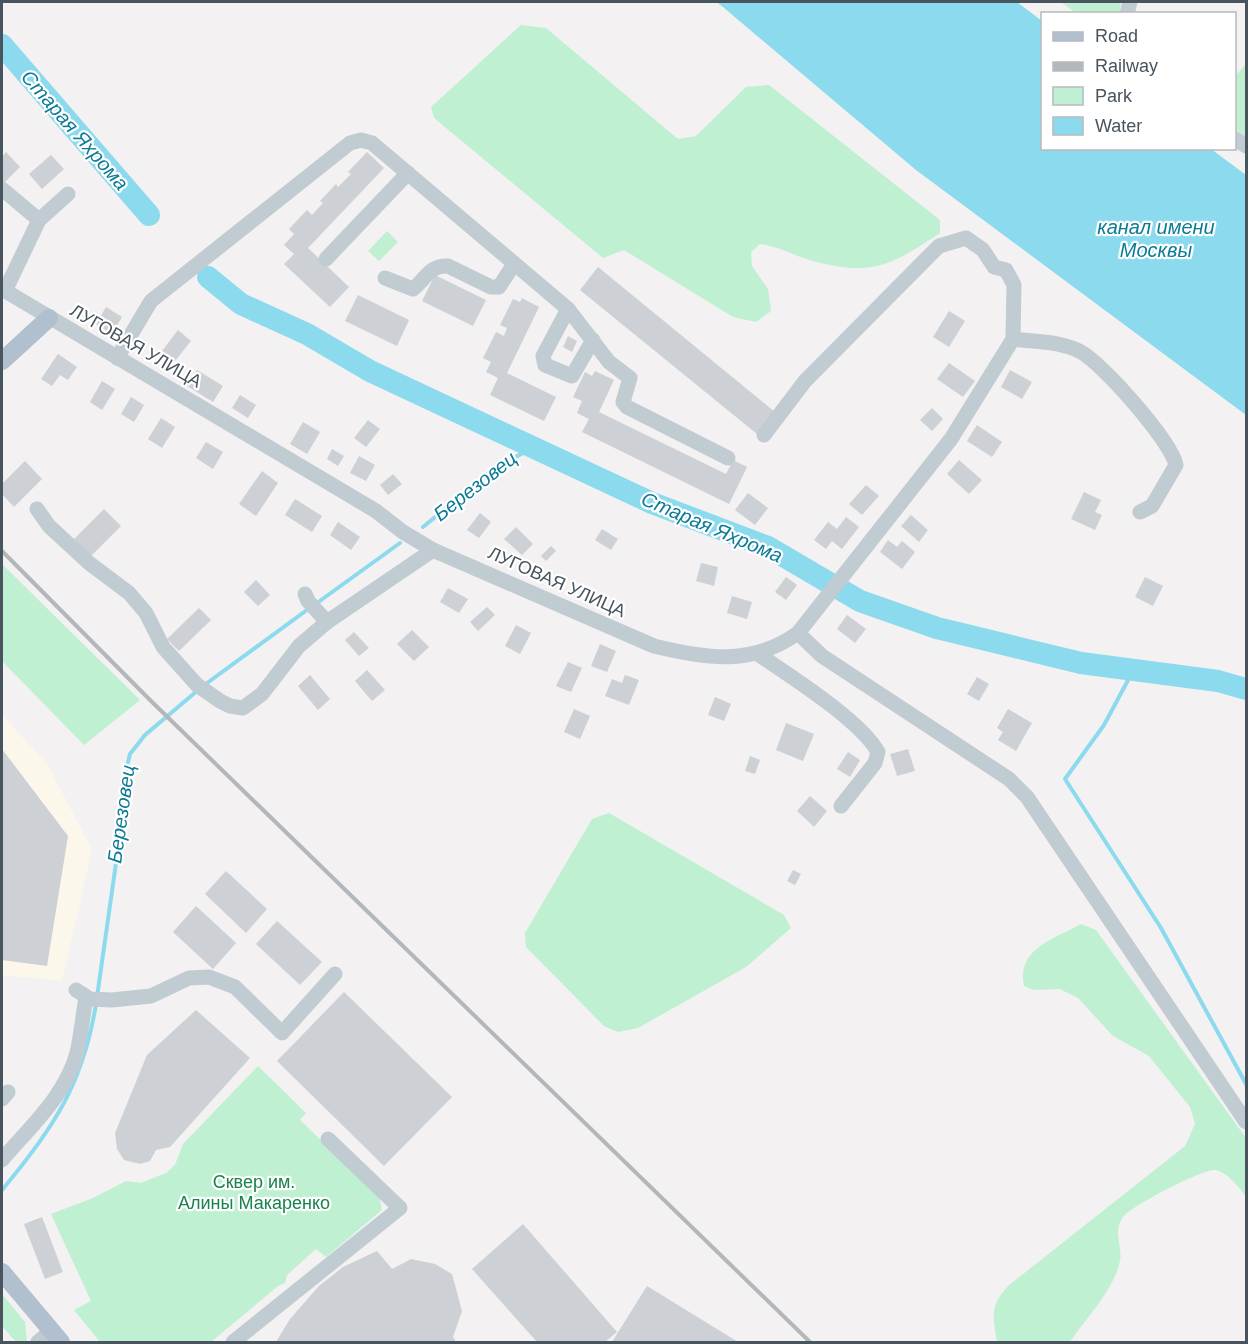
<svg xmlns="http://www.w3.org/2000/svg" width="1248" height="1344" font-family="Helvetica,sans-serif">
	<style>
		.commercial { fill: #fcf7eb }
		.green { fill: #bff0d2 }
		.water { fill: #8cdaed }
		.lines { fill: none; stroke-linecap: round; stroke-linejoin: round }
		.stream { stroke: #8cdaed; stroke-width: 4 }
		.river { stroke: #8cdaed; stroke-width: 22 }
		.building { fill: #cdd0d5 }
		.minor { stroke: #c1cbd2; stroke-width: 15 }
		.major { stroke: #b0c0cf; stroke-width: 18 }
		.rail { stroke: #b3b6bb; stroke-width: 4 }
		.labels { text-anchor: middle; stroke-width: 4.5; stroke-linejoin: round; paint-order: stroke }
		.street-label { font-size: 18px; fill: #48545e; stroke: #fff }
		.park-label { font-size: 18px; fill: #17824b; stroke: #fff }
		.water-label { font-size: 20px; font-style: italic; fill: #0c7b96; stroke: #fff }
	</style>
	<rect width="100%" height="100%" fill="#f3f1f1"/>
	<polygon class="commercial" points="2,714 48,765 92,850 62,981 2,975"/>
	<g class="green">
		<polygon points="1061,2 1121,2 1120,13 1076,13"/>
		<path d="M521 25 546 28 678 139 696 136 746 87 769 85 940 220V233C892 265 872 277 813 261 795 256 780 247 760 244L751 252 752 266 768 289 771 311 756 322 733 317 624 250 603 258 434 118 431 107Z"/>
		<polygon points="1246,64 1246,137 1234,128 1235,76"/>
		<polygon points="387,231 398,242 379,261 368,251"/>
		<polygon points="2,564 140,700 84,745 2,661"/>
		<polygon points="609,813 784,915 791,928 746,967 638,1028 618,1032 604,1026 526,947 525,933 592,819"/>
		<path d="M1081 924 1096 930 1246 1138V1196C1238 1187 1228 1172 1215 1170 1204 1168 1129 1207 1123 1217 1112 1233 1123 1245 1120 1261 1114 1290 1086 1318 1070 1342H997C993 1316 989 1307 1008 1286L1185 1146 1195 1124 1190 1107 1149 1056 1113 1036 1078 998 1060 989 1034 990 1024 986C1016 949 1054 939 1081 924Z"/>
		<polygon points="258,1066 306,1113 300,1120 379,1196 382,1210 326,1257 316,1249 287,1275 285,1283 278,1286 211,1342 100,1342 74,1310 91,1301 51,1214 93,1198 126,1181 141,1183 166,1173 175,1165 183,1144"/>
		<polygon points="2,1294 25,1322 27,1342 16,1342 2,1326"/>
	</g>
	<polygon class="water" points="717,2 1017,2 1042,21 1042,148 1211,149 1246,175 1246,415 916,170"/>
	<g class="lines">
		<g class="stream">
			<polyline points="423,527 495,468 523,453 524,443"/>
			<polyline points="317,603 400,543"/>
			<polyline points="1134,669 1104,725 1065,779 1161,928 1246,1084"/>
			<polyline points="203,686 311,607"/>
			<polyline points="97,997 116,863 123,782 130,754 145,735 197,691"/>
			<path d="M2 1190C53 1129 83 1084 96 1004"/>
		</g>
		<g class="river">
			<polyline points="2,45 149,215"/>
			<polyline points="208,277 241,304 307,334 370,371 652,503 768,547 860,601 937,628 1081,663 1218,681 1246,689"/>
		</g>
	</g>
	<g class="building">
		<polygon points="6,152 20,167 2,185 2,157"/>
		<polygon points="367,152 384,168 308,248 349,287 330,307 284,264 294,254 284,245 294,234 289,229 307,210 312,215 323,203 320,201 336,184 338,187 351,174 348,172"/>
		<polygon points="51,155 64,169 42,189 29,174"/>
		<polygon points="598,267 775,412 757,434 580,290"/>
		<polygon points="435,275 486,300 473,326 422,301"/>
		<polygon points="358,295 409,320 397,346 345,321"/>
		<polygon points="522,298 539,307 507,373 556,397 544,421 490,395 498,378 486,372 491,362 483,358 496,332 504,336 507,328 500,325 513,299 520,302"/>
		<polygon points="106,307 122,317 112,334 96,324"/>
		<polygon points="949,311 965,321 949,347 933,337"/>
		<polygon points="178,330 191,341 175,361 162,351"/>
		<polygon points="568,336 577,341 572,352 563,347"/>
		<polygon points="58,354 77,367 68,380 60,375 52,386 41,379"/>
		<polygon points="949,363 975,381 963,397 937,379"/>
		<polygon points="197,370 223,386 213,402 187,386"/>
		<polygon points="1010,370 1032,382 1022,399 1001,387"/>
		<polygon points="595,371 614,380 599,412 726,474 733,460 747,467 729,504 582,432 589,419 577,413 582,401 573,397 585,372 592,376"/>
		<polygon points="102,381 115,389 102,410 90,402"/>
		<polygon points="240,395 256,405 248,418 232,408"/>
		<polygon points="131,397 144,405 134,422 121,414"/>
		<polygon points="932,408 943,419 932,431 920,420"/>
		<polygon points="161,418 175,427 162,448 148,439"/>
		<polygon points="368,420 380,429 366,447 354,438"/>
		<polygon points="303,422 320,432 307,454 290,444"/>
		<polygon points="977,425 1002,442 992,457 967,441"/>
		<polygon points="206,442 223,452 213,469 196,458"/>
		<polygon points="332,449 344,456 338,466 327,459"/>
		<polygon points="359,456 375,465 366,481 350,473"/>
		<polygon points="959,460 982,480 969,494 947,474"/>
		<polygon points="25,461 42,479 14,507 2,494 2,484"/>
		<polygon points="262,471 278,483 256,516 239,504"/>
		<polygon points="393,474 402,484 388,495 380,485"/>
		<polygon points="866,485 879,496 862,515 849,504"/>
		<polygon points="1084,492 1101,500 1095,512 1102,515 1095,530 1071,519"/>
		<polygon points="748,493 768,508 755,525 735,510"/>
		<polygon points="295,499 322,516 312,532 285,515"/>
		<polygon points="104,509 121,526 91,556 74,539"/>
		<polygon points="480,513 491,522 479,538 467,530"/>
		<polygon points="911,515 928,530 919,542 901,526"/>
		<polygon points="846,517 859,527 842,549 832,541 826,549 814,540 828,522 837,529"/>
		<polygon points="338,522 360,537 351,550 330,535"/>
		<polygon points="516,527 533,544 522,555 504,539"/>
		<polygon points="602,529 618,539 611,550 595,540"/>
		<polygon points="888,540 897,547 902,541 915,552 902,569 880,552"/>
		<polygon points="551,546 556,551 546,561 541,556"/>
		<polygon points="701,563 718,567 714,586 696,581"/>
		<polygon points="786,577 797,585 786,600 775,592"/>
		<polygon points="1145,577 1163,586 1153,606 1135,597"/>
		<polygon points="256,580 270,595 258,606 244,592"/>
		<polygon points="448,588 468,599 459,613 440,602"/>
		<polygon points="732,596 752,602 747,619 727,613"/>
		<polygon points="487,607 495,615 478,631 470,622"/>
		<polygon points="199,608 211,620 179,651 167,639"/>
		<polygon points="847,615 866,629 855,643 837,629"/>
		<polygon points="516,625 531,633 520,654 505,646"/>
		<polygon points="412,630 429,647 414,661 397,644"/>
		<polygon points="354,632 369,648 359,656 345,640"/>
		<polygon points="600,644 616,651 607,672 591,666"/>
		<polygon points="568,662 582,668 571,692 556,686"/>
		<polygon points="367,670 385,690 372,701 355,681"/>
		<polygon points="310,675 330,699 318,710 298,686"/>
		<polygon points="625,675 639,680 629,705 605,696 612,679 622,683"/>
		<polygon points="977,677 989,684 979,701 967,694"/>
		<polygon points="715,697 731,704 724,721 708,715"/>
		<polygon points="574,709 590,716 580,739 564,732"/>
		<polygon points="1008,709 1032,723 1016,751 998,740 1003,732 997,728"/>
		<polygon points="786,723 814,734 803,761 776,750"/>
		<polygon points="2,749 68,836 47,966 2,960"/>
		<polygon points="908,749 915,771 897,776 890,754"/>
		<polygon points="848,752 860,760 850,777 837,769"/>
		<polygon points="750,756 760,760 755,774 745,771"/>
		<polygon points="810,796 827,811 814,827 797,811"/>
		<polygon points="793,870 801,874 795,885 787,881"/>
		<polygon points="226,871 267,909 246,933 205,894"/>
		<polygon points="196,906 236,943 213,969 173,932"/>
		<polygon points="277,921 322,962 300,985 256,944"/>
		<polygon points="344,992 452,1097 384,1166 277,1061"/>
		<polygon points="196,1010 250,1058 170,1147 156,1150 150,1161 140,1164 124,1160 117,1149 115,1133 147,1055"/>
		<polygon points="42,1217 63,1272 45,1279 24,1224"/>
		<polygon points="523,1224 617,1332 605,1342 537,1342 472,1269"/>
		<polygon points="377,1251 392,1269 411,1259 435,1264 452,1274 462,1311 453,1337 456,1342 276,1342 290,1319 319,1286 343,1267"/>
		<polygon points="647,1286 738,1342 612,1342"/>
	</g>
	<g class="lines">
		<g class="minor">
			<polyline points="1127,14 1130,2"/>
			<polyline points="1234,138 1246,146"/>
			<polyline points="2,189 39,220 5,291"/>
			<polyline points="39,220 68,194"/>
			<polyline points="326,259 408,173"/>
			<path d="M385 278 413 289C426 279 429 265 448 266L491 287H499L514 264"/>
			<path d="M2 289 376 511 403 532 433 550 654 646C707 659 752 666 798 633L951 439 1013 339 1014 285 1006 270 994 267 983 250 966 238 939 246 805 381 764 435"/>
			<polyline points="568,309 543,356 545,365 572,376 593,340"/>
			<path d="M1013 339C1035 342 1061 341 1081 352 1103 364 1171 441 1176 465L1152 506 1140 512"/>
			<polyline points="117,358 151,301 350,143 361,140 372,143 568,309 609,362 630,378 623,402 627,407 728,458"/>
			<polyline points="37,509 49,526 89,563 129,593 146,613 163,647 197,685 220,701 230,706 243,708 262,694 299,646 327,622 433,550"/>
			<polyline points="305,594 308,601 327,622"/>
			<polyline points="798,633 822,656 1009,779 1027,797 1246,1122"/>
			<path d="M758 654C790 676 860 720 878 752L875 763 841 806"/>
			<polyline points="76,990 90,999 112,1000 151,996 189,978 209,977 235,987 282,1033 335,974"/>
			<polyline points="2,1099 8,1092"/>
			<path d="M2 1160C29 1128 66 1095 77 1053 81 1035 83 1015 86 997"/>
			<polyline points="38,1342 51,1331"/>
			<polyline points="233,1342 400,1208 328,1139"/>
		</g>
		<g class="major">
			<polyline points="2,361 49,318"/>
			<polyline points="2,1272 61,1342"/>
		</g>
		<polyline class="rail" points="2,551 150,700 810,1342"/>
	</g>
	<g class="labels">
		<g class="street-label">
			<text transform="translate(136 346) rotate(30)" y="6">ЛУГОВАЯ УЛИЦА</text>
			<text transform="translate(557 582) rotate(24)" y="6">ЛУГОВАЯ УЛИЦА</text>
		</g>
		<g class="park-label">
			<text x="254" y="1188">Сквер им.<tspan x="254" dy="21">Алины Макаренко</tspan></text>
		</g>
		<g class="water-label">
			<text transform="translate(75 130) rotate(49)" y="7">Старая Яхрома</text>
			<text x="1156" y="234">канал имени<tspan x="1156" dy="23">Москвы</tspan></text>
			<text transform="translate(475 486) rotate(-38)" y="7">Березовец</text>
			<text transform="translate(712 527) rotate(23)" y="7">Старая Яхрома</text>
			<text transform="translate(121 814) rotate(-82)" y="7">Березовец</text>
		</g>
	</g>
	<rect width="1248" height="1344" fill="none" stroke="#48545e" stroke-width="6"/>
	<rect x="1041" y="12" width="195" height="138" fill="#ffffff" stroke="#b6bbbf" stroke-width="1.5"/>
	<rect x="1053" y="32" width="30" height="9" fill="#b0c0cf" stroke="#b6bbbf" stroke-width="1.5"/>
	<text x="1095" y="42" font-size="18" fill="#48545e">Road</text>
	<rect x="1053" y="62" width="30" height="9" fill="#b3b6bb" stroke="#b6bbbf" stroke-width="1.5"/>
	<text x="1095" y="72" font-size="18" fill="#48545e">Railway</text>
	<rect x="1053" y="87" width="30" height="18" fill="#bff0d2" stroke="#b6bbbf" stroke-width="1.5"/>
	<text x="1095" y="102" font-size="18" fill="#48545e">Park</text>
	<rect x="1053" y="117" width="30" height="18" fill="#8cdaed" stroke="#b6bbbf" stroke-width="1.5"/>
	<text x="1095" y="132" font-size="18" fill="#48545e">Water</text>
</svg>
